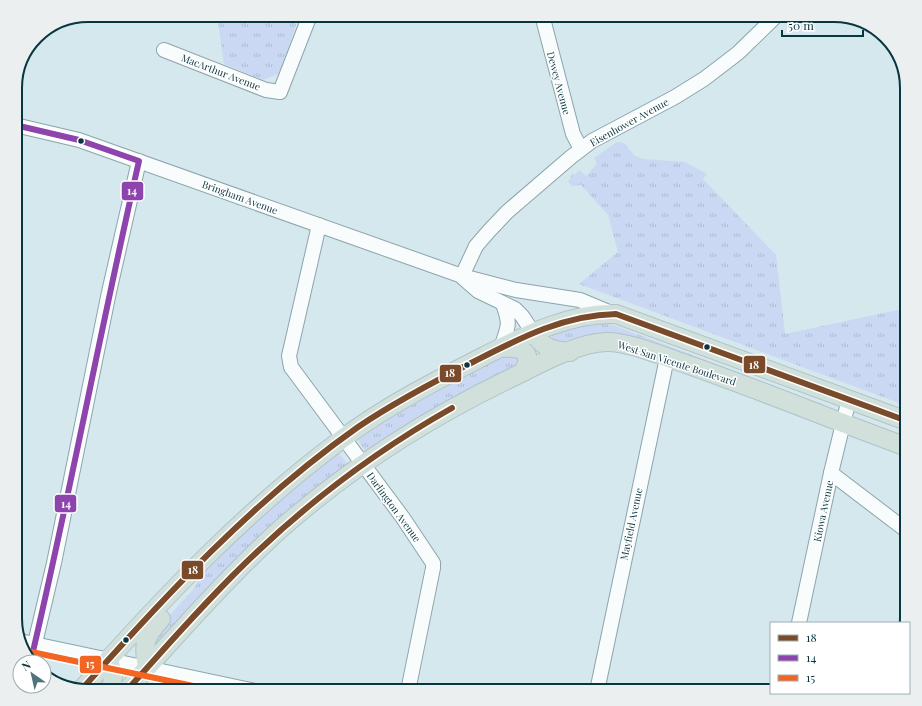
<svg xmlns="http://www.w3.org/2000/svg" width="922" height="706" font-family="'Playfair Display',serif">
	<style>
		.grass { fill: url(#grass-tufts) }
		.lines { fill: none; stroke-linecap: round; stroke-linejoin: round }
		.minor-casing { stroke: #8ca4aa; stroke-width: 16 }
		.major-casing { stroke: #b1c3c7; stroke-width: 20 }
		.minor { stroke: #f9fcfc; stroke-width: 14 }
		.major { stroke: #d1e0db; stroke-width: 18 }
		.bus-1-casing { stroke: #fff; stroke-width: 9 }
		.bus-2-casing { stroke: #fff; stroke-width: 9 }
		.bus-3-casing { stroke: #fff; stroke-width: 9 }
		.bus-1 { stroke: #7a4b2a; stroke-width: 6 }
		.bus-2 { stroke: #8e44ad; stroke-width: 6 }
		.bus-3 { stroke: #f26522; stroke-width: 6 }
		.bus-dot { fill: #083640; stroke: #fff; stroke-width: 1.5 }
		.labels { text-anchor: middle; stroke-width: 3; stroke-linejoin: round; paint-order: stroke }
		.street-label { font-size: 10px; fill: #083640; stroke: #fff }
		.rim { fill: none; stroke: #083640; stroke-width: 2 }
		.line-badge { stroke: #fff; stroke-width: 1.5 }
		.badge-label { font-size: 11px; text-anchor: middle; font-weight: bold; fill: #fff }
	</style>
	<defs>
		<pattern id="grass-tufts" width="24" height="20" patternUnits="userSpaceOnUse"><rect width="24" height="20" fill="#cad8f4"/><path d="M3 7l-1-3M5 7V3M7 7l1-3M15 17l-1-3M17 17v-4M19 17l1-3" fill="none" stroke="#acbad2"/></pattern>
	</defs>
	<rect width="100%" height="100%" fill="#d4e8ee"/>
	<g class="grass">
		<polygon points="217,15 299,15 283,65 278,74 263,80 224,64"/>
		<polygon points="617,142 624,143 634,155 643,159 685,162 707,174 703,179 776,255 785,334 907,308 907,406 579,284 618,252 608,215 581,185 572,186 568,182 573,173 575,175 579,170 586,176 597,164 594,158"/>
		<path d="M599 323 613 325 822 404 820 409 612 333C591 332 575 337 555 346L551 334 564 328Z"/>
		<polygon points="510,351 524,361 369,451 365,451 358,440 358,437 404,407"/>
		<polygon points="338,452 349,466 154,651 149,647 155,631 192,591 211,562 247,527"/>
	</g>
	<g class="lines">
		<defs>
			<g id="minor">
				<polyline points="542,15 573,134 581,149"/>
				<polyline points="164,50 266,90 280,92 310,15"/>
				<polyline points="15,125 79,140 462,276 516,290 580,300 611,313"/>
				<polyline points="319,225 289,356 291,367 403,518 433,563 433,568 408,691"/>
				<polyline points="462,276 476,246 489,231 507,212 571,157 592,141 675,97 704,79 738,53 777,15"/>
				<polyline points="462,277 478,291 515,309 522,316 534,334"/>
				<path d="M501 348C508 326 511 326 503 304"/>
				<polyline points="831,473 907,531"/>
				<polyline points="799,623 831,473 849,399"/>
				<polyline points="20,641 255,691"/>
				<polyline points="31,660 54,563 109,292 139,161"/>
				<polyline points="597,691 667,358"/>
			</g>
			<g id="major">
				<path d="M534 334C544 348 553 351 570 352"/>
				<path d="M501 348C520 347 535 350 523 372"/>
				<polyline points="109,659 113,676 111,691"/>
				<path d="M147 668C143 643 144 638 161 619"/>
				<path d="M82 689C161 600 246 510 342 439 386 406 437 380 486 355 526 335 571 312 616 314L907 421"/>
				<path d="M126 691C175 637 223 582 276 533 346 470 426 419 511 378 538 365 576 343 606 342 627 341 665 357 686 364 760 390 833 420 907 447"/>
			</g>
		</defs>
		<use href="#minor" class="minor-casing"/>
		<use href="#major" class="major-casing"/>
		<use href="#minor" class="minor"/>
		<use href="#major" class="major"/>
		<defs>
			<g id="bus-1">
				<path d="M82 689C166 595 254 500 358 427 395 402 435 381 475 361 520 338 564 315 616 314L907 421"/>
				<path d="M126 691C169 644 211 595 257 552 316 496 381 448 452 408"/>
			</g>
			<path id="bus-2" d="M15 125 79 140 139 161C101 327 70 494 31 660"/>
			<polyline id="bus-3" points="22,650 217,691"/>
		</defs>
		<use href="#bus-1" class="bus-1-casing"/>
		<use href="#bus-2" class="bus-2-casing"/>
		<use href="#bus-3" class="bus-3-casing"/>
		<use href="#bus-1" class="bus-1"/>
		<use href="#bus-2" class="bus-2"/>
		<use href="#bus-3" class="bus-3"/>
	</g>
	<g class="bus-dot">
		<circle cx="81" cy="141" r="3.5"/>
		<circle cx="707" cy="347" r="3.5"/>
		<circle cx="467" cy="365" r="3.5"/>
		<circle cx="126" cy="640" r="3.5"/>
	</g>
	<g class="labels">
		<g class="street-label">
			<text transform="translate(221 72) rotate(21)" y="4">MacArthur Avenue</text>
			<text transform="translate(559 83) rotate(75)" y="4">Dewey Avenue</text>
			<text transform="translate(629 122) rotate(-29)" y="4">Eisenhower Avenue</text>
			<text transform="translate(240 197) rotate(20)" y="4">Bringham Avenue</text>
			<text transform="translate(677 363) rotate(18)" y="4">West San Vicente Boulevard</text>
			<text transform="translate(394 507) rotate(54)" y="4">Darlington Avenue</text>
			<text transform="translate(823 511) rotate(-78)" y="4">Kiowa Avenue</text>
			<text transform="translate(631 524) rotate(-78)" y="4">Mayfield Avenue</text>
		</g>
	</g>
	<path d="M0 0H922V706H0ZM88 22H834A66 66 0 0 1 900 88V618A66 66 0 0 1 834 684H88A66 66 0 0 1 22 618V88A66 66 0 0 1 88 22Z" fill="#ebeff0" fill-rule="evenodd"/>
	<path class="rim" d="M88 22H834A66 66 0 0 1 900 88V618A66 66 0 0 1 834 684H88A66 66 0 0 1 22 618V88A66 66 0 0 1 88 22Z"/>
	<g class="line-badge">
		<rect x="121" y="181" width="23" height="20" rx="4" fill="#8e44ad"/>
		<rect x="743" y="355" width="23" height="19" rx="4" fill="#7a4b2a"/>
		<rect x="439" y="364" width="23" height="19" rx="4" fill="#7a4b2a"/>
		<rect x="54" y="494" width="23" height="19" rx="4" fill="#8e44ad"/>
		<rect x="181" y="560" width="23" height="20" rx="4" fill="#7a4b2a"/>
		<rect x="79" y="655" width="23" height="19" rx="4" fill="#f26522"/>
	</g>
	<g class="badge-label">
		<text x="132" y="195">14</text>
		<text x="754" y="369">18</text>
		<text x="450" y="377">18</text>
		<text x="66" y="508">14</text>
		<text x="193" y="574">18</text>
		<text x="90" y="668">15</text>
	</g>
	<rect x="770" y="622" width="140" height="72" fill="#ffffff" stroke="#9cafb3"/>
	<rect x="778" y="635" width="20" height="6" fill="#7a4b2a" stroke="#9cafb3"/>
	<text x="806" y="642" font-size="12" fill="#083640">18</text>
	<rect x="778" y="655" width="20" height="6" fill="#8e44ad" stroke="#9cafb3"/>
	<text x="806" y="662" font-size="12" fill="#083640">14</text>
	<rect x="778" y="675" width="20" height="6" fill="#f26522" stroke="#9cafb3"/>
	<text x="806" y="682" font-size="12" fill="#083640">15</text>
	<g transform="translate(32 674) rotate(326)"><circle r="19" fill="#ffffff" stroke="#9cafb3"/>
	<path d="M0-3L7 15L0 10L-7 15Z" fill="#4f747d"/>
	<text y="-6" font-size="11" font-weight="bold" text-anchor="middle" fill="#083640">N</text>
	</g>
	<path d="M782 30v6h81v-6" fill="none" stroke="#083640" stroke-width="2"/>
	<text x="788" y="30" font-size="12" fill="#083640" stroke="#ffffff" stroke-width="3" paint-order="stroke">50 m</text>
</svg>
